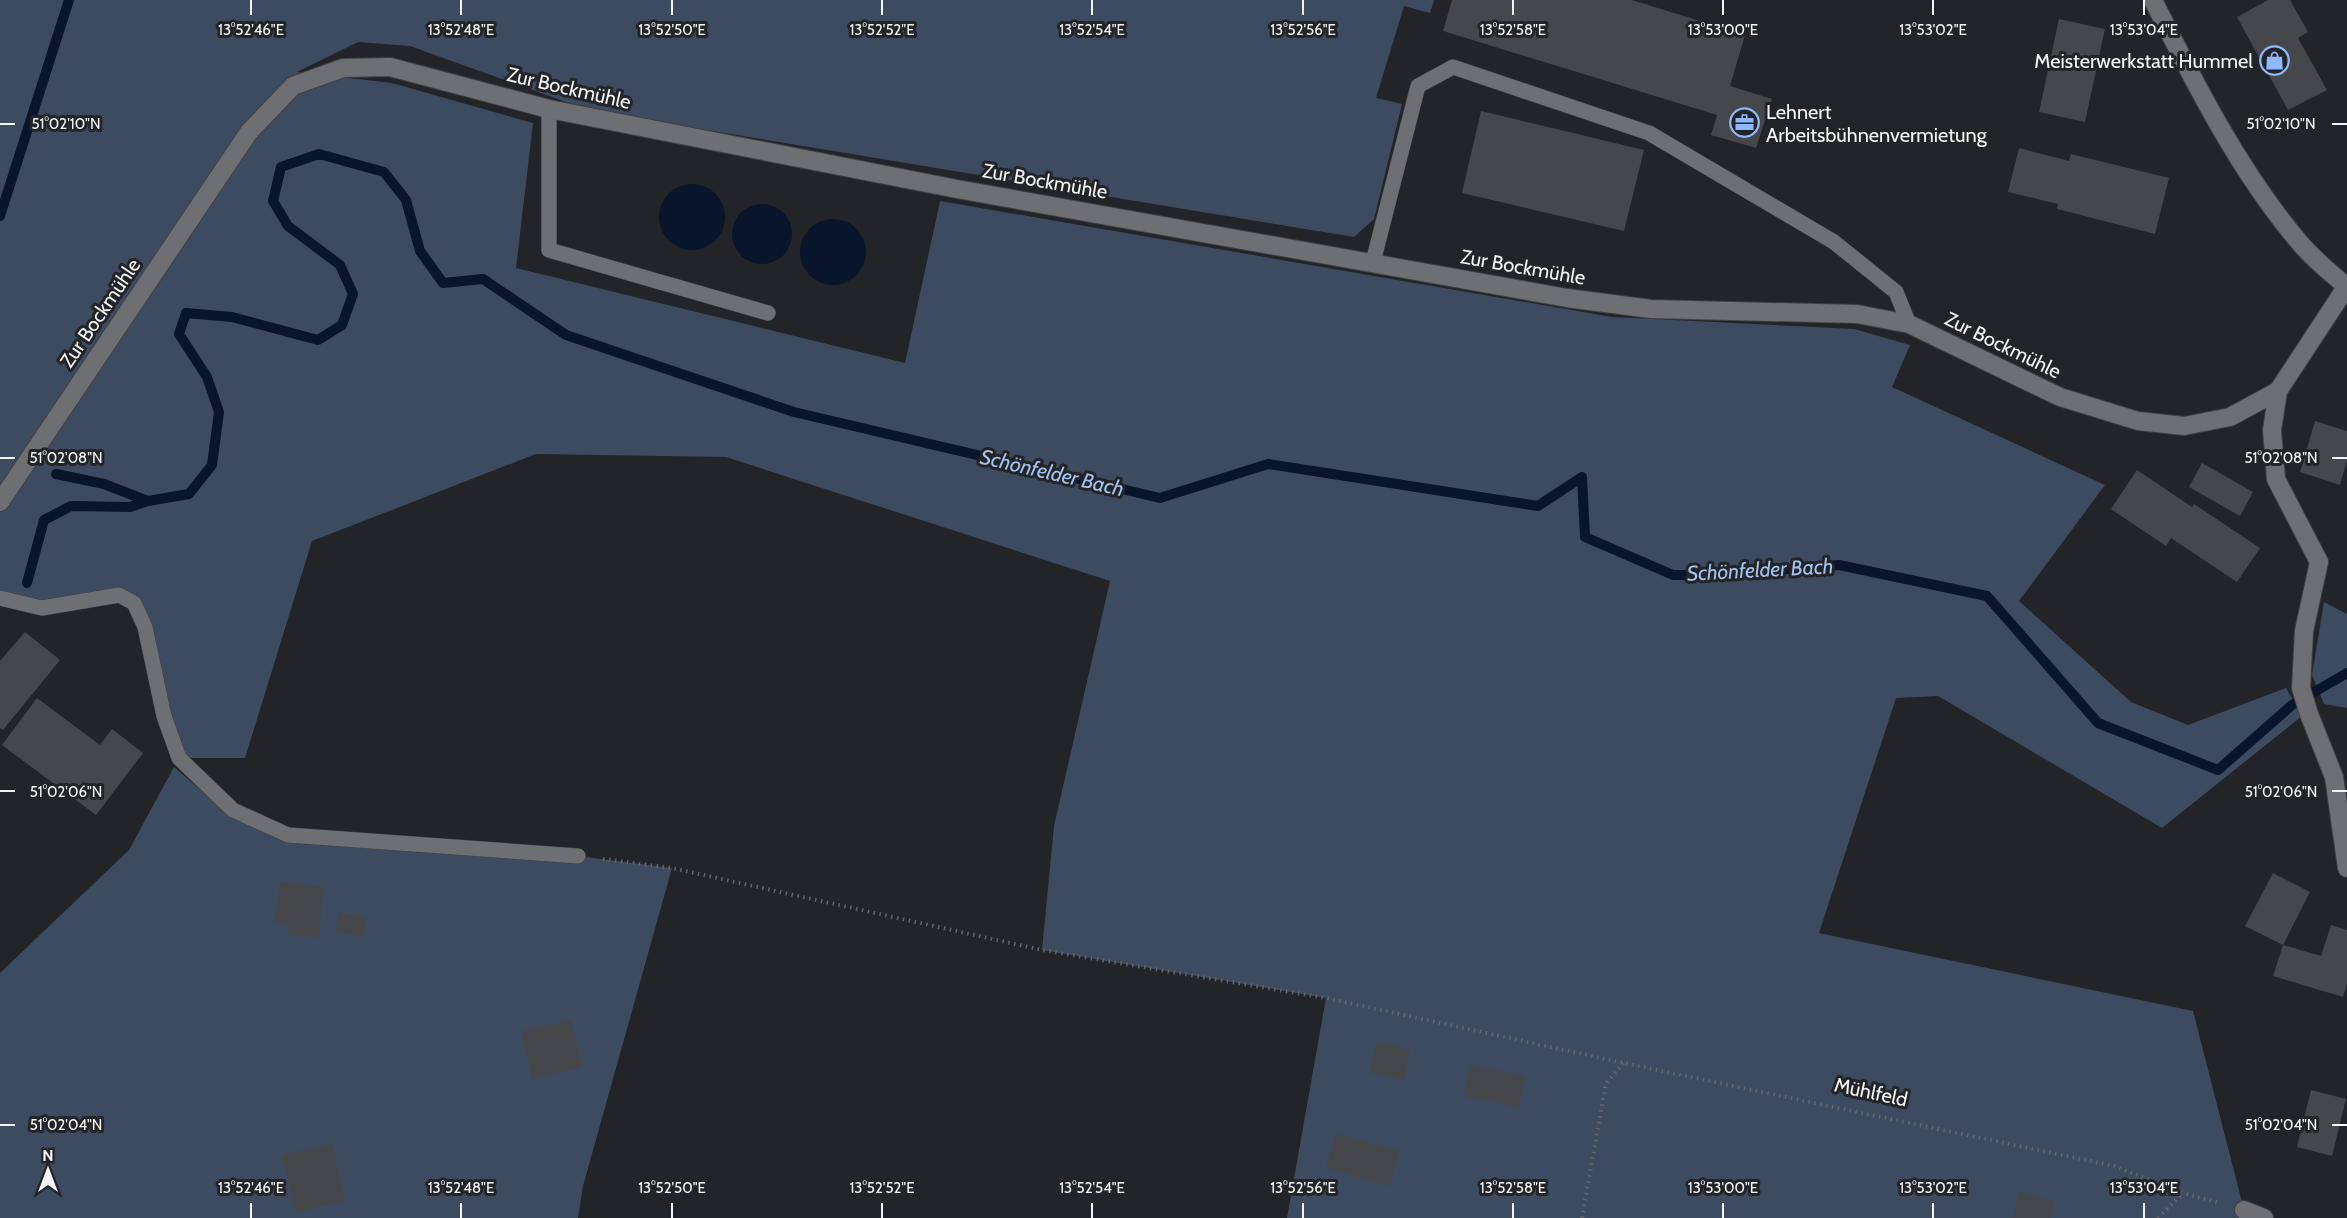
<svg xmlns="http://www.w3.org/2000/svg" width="2347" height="1218" font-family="Cabin,sans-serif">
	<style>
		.green { fill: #3d4b61 }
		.water { fill: #08152a }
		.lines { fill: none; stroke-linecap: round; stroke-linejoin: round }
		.stream { stroke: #08152a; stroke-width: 10 }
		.building { fill: #45474a }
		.lane-casing { stroke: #3f4043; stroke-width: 16 }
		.street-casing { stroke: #3f4043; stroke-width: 20 }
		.secondary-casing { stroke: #3f4043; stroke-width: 20 }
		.path { stroke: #656669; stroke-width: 4; stroke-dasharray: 1.5 4.5; stroke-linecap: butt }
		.lane { stroke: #6d6f72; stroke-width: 15 }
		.street { stroke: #6d6f72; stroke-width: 18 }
		.secondary { stroke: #6d6f72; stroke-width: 18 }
		.ticks { fill: none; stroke: #f4f5f7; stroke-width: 2 }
		.labels { text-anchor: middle; stroke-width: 6; stroke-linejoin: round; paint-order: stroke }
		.poi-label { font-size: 20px; fill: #f4f5f7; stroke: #222427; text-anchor: end }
		.street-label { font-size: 20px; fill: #f4f5f7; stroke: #222427 }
		.water-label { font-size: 21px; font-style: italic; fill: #a3c2f2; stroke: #222427 }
		.ticks-label { font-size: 15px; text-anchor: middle; fill: #f4f5f7; stroke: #222427; stroke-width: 6; stroke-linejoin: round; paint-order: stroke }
	</style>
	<rect width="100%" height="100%" fill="#222427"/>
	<g class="green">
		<polygon points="0,0 1434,0 1430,13 1404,6 1376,98 1402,104 1374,219 1354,237 591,111 410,46 358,42 297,72 392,83 533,123 516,268 905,363 940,201 1612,317 1854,329 1910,345 1892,387 2105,485 2019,601 2131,702 2188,725 2286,688 2302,716 2162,828 1938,696 1896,698 1819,933 2193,1011 2244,1210 2264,1218 1287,1218 1326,998 1042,950 1054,826 1110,581 726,457 536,454 312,541 245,758 179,758 145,627 119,595 42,608 0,598"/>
		<polygon points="2324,602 2347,614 2347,708 2324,704 2312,675"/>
		<polygon points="174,767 232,817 288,835 578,856 672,868 583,1186 578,1218 0,1218 0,973 129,850"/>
	</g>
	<g class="water">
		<circle cx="692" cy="217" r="33"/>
		<circle cx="762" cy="234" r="30"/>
		<circle cx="833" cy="252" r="33"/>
	</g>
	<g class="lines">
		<g class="stream">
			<polyline points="0,216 69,0"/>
			<polyline points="148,501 189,494 212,465 219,412 207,377 179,334 186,313 232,317 318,340 342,325 353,294 340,265 288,226 273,201 281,167 319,154 384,172 406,200 420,251 443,283 483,279 566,335 794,412 1160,498 1268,464 1538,506 1582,477 1585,537 1673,575 1709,575 1839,565 1987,596 2098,723 2218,770 2292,705 2347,673"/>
			<polyline points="27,583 44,520 71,506 130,507 148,501 104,484 56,474"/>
		</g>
	</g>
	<g class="building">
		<polygon points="1452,0 1632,0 1745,35 1730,86 1772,99 1756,148 1711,135 1717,115 1443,31"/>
		<polygon points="2268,0 2290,0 2308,32 2298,38 2327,90 2288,110 2237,17"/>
		<polygon points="2059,19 2105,29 2085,122 2039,112"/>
		<polygon points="1481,111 1644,150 1624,231 1462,193"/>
		<polygon points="2019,148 2069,161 2071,154 2169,178 2155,234 2057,209 2058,204 2008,192"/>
		<polygon points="2315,421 2347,431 2347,460 2340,485 2300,472"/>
		<polygon points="2202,463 2253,492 2240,516 2189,487"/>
		<polygon points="2137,470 2192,507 2194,504 2260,548 2237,582 2171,538 2166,546 2111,509"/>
		<polygon points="25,632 60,660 3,730 0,728 0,661"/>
		<polygon points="37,698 100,745 112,729 143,753 96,815 2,745"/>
		<polygon points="2273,873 2310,892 2283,945 2245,926"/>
		<polygon points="280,882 324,887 318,938 288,934 290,924 274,922"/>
		<polygon points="338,913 366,917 364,936 336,932"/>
		<polygon points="2331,925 2347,930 2347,984 2343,997 2273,976 2283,945 2321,956"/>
		<polygon points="571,1020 582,1067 532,1079 521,1031"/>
		<polygon points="1376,1042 1410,1049 1404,1080 1370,1073"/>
		<polygon points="1470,1065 1525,1076 1519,1107 1464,1096"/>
		<polygon points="2311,1090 2346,1099 2332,1156 2297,1147"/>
		<polygon points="1336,1133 1399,1151 1390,1186 1326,1168"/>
		<polygon points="332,1144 345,1201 295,1212 282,1155"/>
		<polygon points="2019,1192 2054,1201 2050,1218 2013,1218"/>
	</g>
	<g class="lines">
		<defs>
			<g id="lane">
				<polyline points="549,109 549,250 768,313"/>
				<polyline points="1373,262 1418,86 1453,67 1649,133 1834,242 1896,292 1909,324"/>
				<polyline points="0,598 42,608 119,595 134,603 145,627 164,716 179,758 233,810 288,835 578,856"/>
			</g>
			<g id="street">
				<polyline points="2278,391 2272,430 2276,479 2319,562 2304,631 2301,688 2309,714 2334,777 2347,868"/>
				<polyline points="0,502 249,132 293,86 343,68 390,67 549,109 957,189 1567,298 1651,309 1857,314 1909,324 2060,397 2138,421 2184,426 2230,417 2278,391 2347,286"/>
				<polyline points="2244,1210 2264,1218"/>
			</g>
			<path id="secondary" d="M2153 0C2194 82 2240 173 2300 243 2313 259 2331 273 2347 287"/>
		</defs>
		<use href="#lane" class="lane-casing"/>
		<use href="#street" class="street-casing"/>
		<use href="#secondary" class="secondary-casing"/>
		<g class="path">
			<polyline points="603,859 672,868 1042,950 1326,998 1624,1063 2114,1166 2183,1193 2220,1203"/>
			<polyline points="1582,1218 1606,1083 1624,1063"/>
			<polyline points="2158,1218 2183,1193"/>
		</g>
		<use href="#lane" class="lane"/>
		<use href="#street" class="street"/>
		<use href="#secondary" class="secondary"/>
	</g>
	<path class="ticks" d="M251 0V15M461 0V15M672 0V15M882 0V15M1092 0V15M1303 0V15M1513 0V15M1723 0V15M1933 0V15M2144 0V15M0 124H15M2332 124H2347M0 458H15M2332 458H2347M0 791H15M2332 791H2347M0 1125H15M2332 1125H2347M251 1203V1218M461 1203V1218M672 1203V1218M882 1203V1218M1092 1203V1218M1303 1203V1218M1513 1203V1218M1723 1203V1218M1933 1203V1218M2144 1203V1218"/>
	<defs>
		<symbol id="shop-ring" viewBox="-11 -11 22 22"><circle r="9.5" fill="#222427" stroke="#8eb9fc" stroke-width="1.5"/><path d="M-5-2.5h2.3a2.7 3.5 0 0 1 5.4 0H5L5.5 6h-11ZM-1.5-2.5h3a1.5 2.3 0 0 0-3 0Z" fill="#8eb9fc"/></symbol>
		<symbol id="office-ring" viewBox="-11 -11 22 22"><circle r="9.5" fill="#222427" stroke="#8eb9fc" stroke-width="1.5"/><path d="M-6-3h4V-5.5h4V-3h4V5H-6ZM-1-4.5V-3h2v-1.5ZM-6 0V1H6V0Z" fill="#8eb9fc"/></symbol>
	</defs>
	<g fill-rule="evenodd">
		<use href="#shop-ring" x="2258" y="44" width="33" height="33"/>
		<use href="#office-ring" x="1728" y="106" width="33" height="33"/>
	</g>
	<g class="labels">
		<g class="poi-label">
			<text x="2253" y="68">Meisterwerkstatt Hummel</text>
			<text x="1766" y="119" text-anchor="start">Lehnert<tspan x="1766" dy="23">Arbeitsbühnenvermietung</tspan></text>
		</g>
		<g class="street-label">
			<text transform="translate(569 88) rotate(13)" y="7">Zur Bockmühle</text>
			<text transform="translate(1045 181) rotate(10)" y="7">Zur Bockmühle</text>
			<text transform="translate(1523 267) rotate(10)" y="7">Zur Bockmühle</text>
			<text transform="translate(100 313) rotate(-56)" y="7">Zur Bockmühle</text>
			<text transform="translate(2003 345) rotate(26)" y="7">Zur Bockmühle</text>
			<text transform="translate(1871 1092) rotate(12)" y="7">Mühlfeld</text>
		</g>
		<g class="water-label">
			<text transform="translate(1052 473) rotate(13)" y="7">Schönfelder Bach</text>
			<text transform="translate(1760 570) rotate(-3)" y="7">Schönfelder Bach</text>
		</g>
	</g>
	<g class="ticks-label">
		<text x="251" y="35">13°52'46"E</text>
		<text x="461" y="35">13°52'48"E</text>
		<text x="672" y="35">13°52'50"E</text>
		<text x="882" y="35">13°52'52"E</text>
		<text x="1092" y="35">13°52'54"E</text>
		<text x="1303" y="35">13°52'56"E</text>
		<text x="1513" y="35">13°52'58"E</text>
		<text x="1723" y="35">13°53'00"E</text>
		<text x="1933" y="35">13°53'02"E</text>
		<text x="2144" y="35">13°53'04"E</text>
		<text x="66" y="129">51°02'10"N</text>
		<text x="2281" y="129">51°02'10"N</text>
		<text x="66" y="463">51°02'08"N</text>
		<text x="2281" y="463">51°02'08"N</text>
		<text x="66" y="797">51°02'06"N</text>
		<text x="2281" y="797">51°02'06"N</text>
		<text x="66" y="1130">51°02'04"N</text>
		<text x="2281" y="1130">51°02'04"N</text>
		<text x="251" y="1193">13°52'46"E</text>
		<text x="461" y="1193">13°52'48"E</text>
		<text x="672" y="1193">13°52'50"E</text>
		<text x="882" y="1193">13°52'52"E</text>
		<text x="1092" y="1193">13°52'54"E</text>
		<text x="1303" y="1193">13°52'56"E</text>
		<text x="1513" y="1193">13°52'58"E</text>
		<text x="1723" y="1193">13°53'00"E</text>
		<text x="1933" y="1193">13°53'02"E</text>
		<text x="2144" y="1193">13°53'04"E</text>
	</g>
	<g transform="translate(48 1170)" stroke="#222427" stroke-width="4.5" paint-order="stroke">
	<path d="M0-4.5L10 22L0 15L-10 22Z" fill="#f4f5f7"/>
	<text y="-9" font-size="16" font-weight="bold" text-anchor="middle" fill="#f4f5f7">N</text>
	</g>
</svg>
